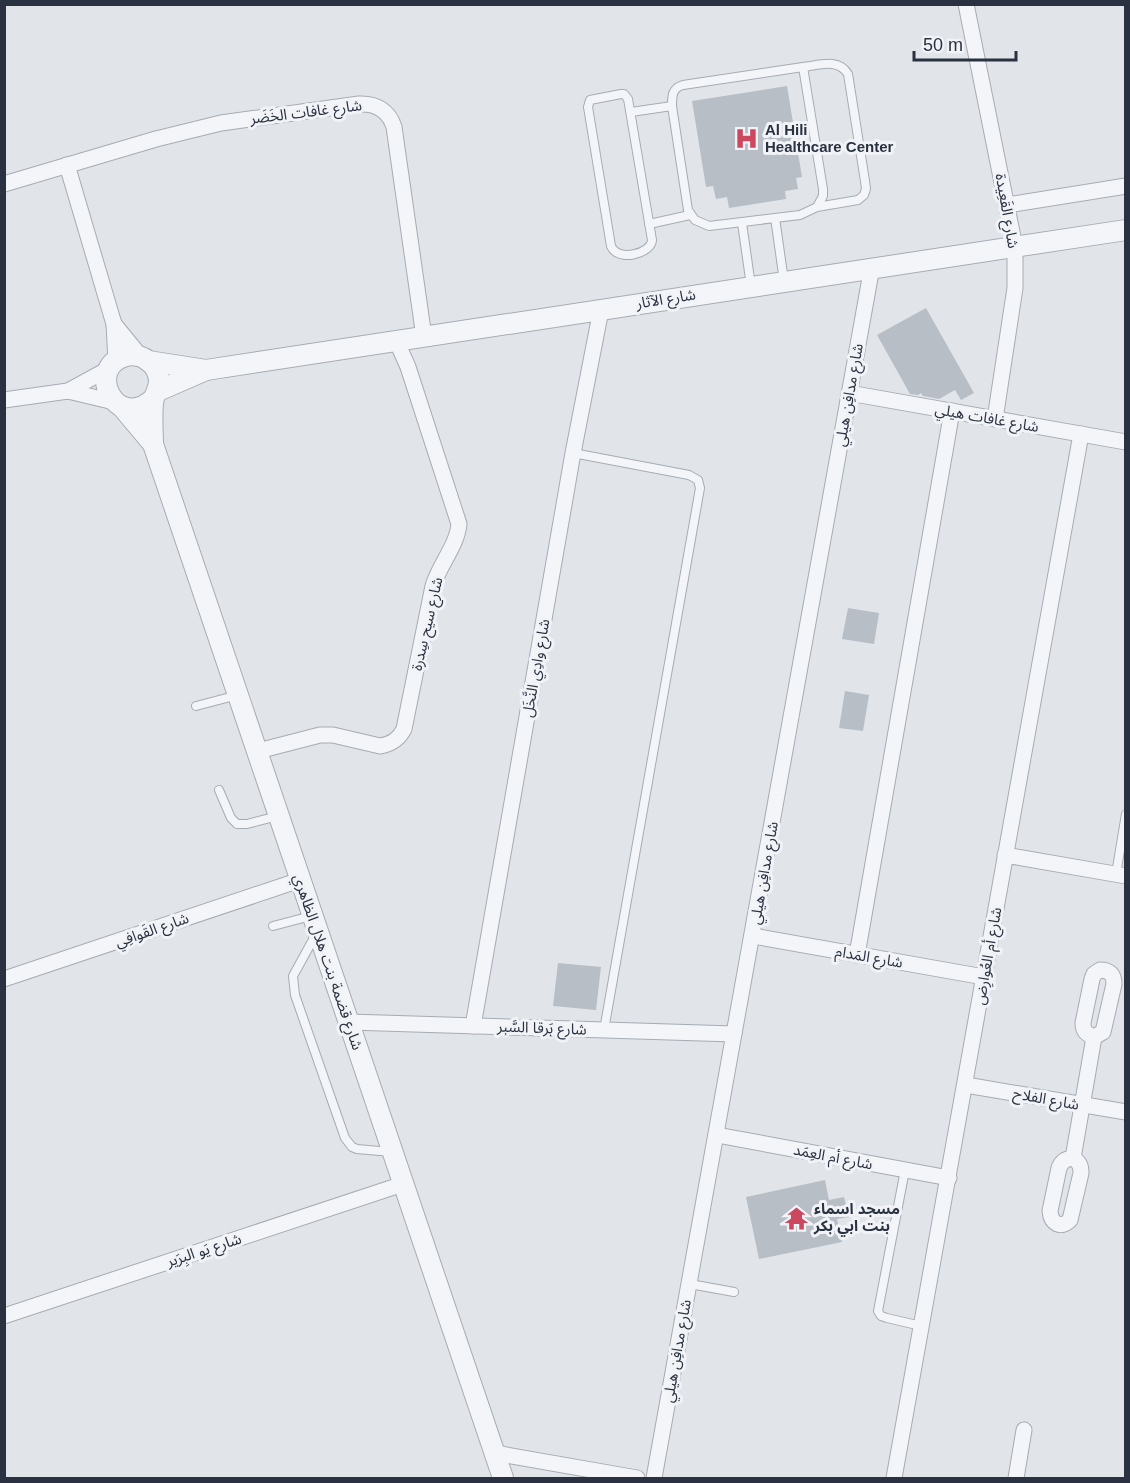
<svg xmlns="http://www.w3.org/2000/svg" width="1130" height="1483" font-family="Helvetica,'Noto Sans Arabic',sans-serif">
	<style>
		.building { fill: #b8bec6 }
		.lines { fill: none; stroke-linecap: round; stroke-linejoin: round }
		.service-casing { stroke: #a6acb4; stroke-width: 10 }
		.minor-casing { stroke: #a6acb4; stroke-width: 17 }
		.tertiary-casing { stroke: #a6acb4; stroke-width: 22 }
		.service { stroke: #f4f5f8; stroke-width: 8 }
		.minor { stroke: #f4f5f8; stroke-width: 15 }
		.tertiary { stroke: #f4f5f8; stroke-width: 20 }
		.labels { text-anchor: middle; stroke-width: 6; stroke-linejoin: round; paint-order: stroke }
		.street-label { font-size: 15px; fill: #2a3241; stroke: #f1f3f7 }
		.poi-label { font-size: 15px; font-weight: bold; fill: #2a3241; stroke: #f1f3f7; text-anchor: start }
	</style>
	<rect width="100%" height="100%" fill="#e1e5ea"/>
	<g class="building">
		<polygon points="787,86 802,177 796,178 798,189 785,191 786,199 729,208 727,197 716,199 713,186 706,187 692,101"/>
		<polygon points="926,308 974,393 961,400 955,390 939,399 923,396 921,393 918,395 910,394 877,335"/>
		<polygon points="848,608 879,613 874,644 842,639"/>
		<polygon points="845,691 869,695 863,731 839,728"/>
		<polygon points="558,963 601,967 596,1010 553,1006"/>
		<polygon points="825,1180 829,1200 844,1197 849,1217 837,1219 842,1242 759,1259 746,1197"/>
	</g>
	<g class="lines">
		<defs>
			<g id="service">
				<path d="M803 67C820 65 838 58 848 74L865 181 866 189 864 195 858 200 817 207 800 215 709 226 695 220 688 210 672 106C672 96 672 88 683 85L803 67 823 189V196L817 207"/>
				<path d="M621 94H624L628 99 652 240C652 253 618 263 611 246L588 107 590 100Z"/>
				<polyline points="631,112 672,106"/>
				<polyline points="775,218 784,281"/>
				<polyline points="742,223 751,286"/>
				<polyline points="649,224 690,215"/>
				<polyline points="573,453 689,475 698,480 700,488 604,1030"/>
				<polyline points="196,706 238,695"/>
				<polyline points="219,790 231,818 237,824 247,824 278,816"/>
				<polyline points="1116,874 1126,814"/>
				<polyline points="273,926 311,916"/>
				<polyline points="315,936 293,976 295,995 345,1138 352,1147 357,1149 391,1152"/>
				<polyline points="905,1170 878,1311 881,1316 887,1318 921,1326"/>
				<polyline points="690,1284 734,1292"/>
			</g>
			<g id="minor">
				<polyline points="966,4 1015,247 1015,288 995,419"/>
				<polyline points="67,165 114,324 116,361"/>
				<path d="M4 184 156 139 221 123 359 104C376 103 389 111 394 127L424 337"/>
				<polyline points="1007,205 1126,186"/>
				<polyline points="114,324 141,357"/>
				<polyline points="68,391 114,402"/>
				<polyline points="849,393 1126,442"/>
				<polyline points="4,400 68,391 110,368"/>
				<path d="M258 751 320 735H333L380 746C392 744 399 739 404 729L433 586C439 565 457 546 459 524L408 367 396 340"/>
				<polyline points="1005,855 1126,876"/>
				<polyline points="753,936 984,977"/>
				<polyline points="857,955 952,411"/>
				<path d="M1100 970C1109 970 1114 974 1114 984L1103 1032 1094 1037C1086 1034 1083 1031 1083 1023L1092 979 1094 974Z"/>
				<polyline points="4,979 300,880"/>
				<polyline points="349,1022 734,1034"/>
				<polyline points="473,1026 573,453 601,310"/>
				<polyline points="966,1085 1126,1112"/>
				<polyline points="717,1135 949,1178"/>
				<path d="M1073 1158C1079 1162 1081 1165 1081 1173L1070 1220C1061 1229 1051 1224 1050 1211L1059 1168C1062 1161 1065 1159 1073 1158Z"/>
				<polyline points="1073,1158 1094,1037"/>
				<polyline points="4,1316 403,1184"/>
				<polyline points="495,1453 637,1478"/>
				<polyline points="654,1478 872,267"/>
				<polyline points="894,1478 1081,434"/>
				<polyline points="1016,1478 1024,1430"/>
			</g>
			<g id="tertiary">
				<polyline points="148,361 206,370"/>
				<polyline points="158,391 206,370 1126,230"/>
				<path d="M154 398C116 434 84 367 126 356 142 352 158 364 159 381 159 388 156 392 154 398 151 410 153 431 153 444L503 1478"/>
				<polyline points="122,407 153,444"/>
			</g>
		</defs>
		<use href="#service" class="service-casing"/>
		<use href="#minor" class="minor-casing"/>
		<use href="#tertiary" class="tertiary-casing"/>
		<use href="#service" class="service"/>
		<use href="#minor" class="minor"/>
		<use href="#tertiary" class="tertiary"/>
	</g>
	<defs>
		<symbol id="hospital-bare" viewBox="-9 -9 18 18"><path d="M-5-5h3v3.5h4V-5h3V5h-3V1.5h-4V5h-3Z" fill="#cc485e" stroke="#f1f3f7" stroke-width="2.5" paint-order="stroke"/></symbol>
		<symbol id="temple-bare" viewBox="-9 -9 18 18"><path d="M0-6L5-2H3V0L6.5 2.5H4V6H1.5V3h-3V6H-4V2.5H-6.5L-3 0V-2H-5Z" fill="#cc485e" stroke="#f1f3f7" stroke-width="2.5" paint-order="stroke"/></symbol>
	</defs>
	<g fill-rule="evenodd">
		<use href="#hospital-bare" x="730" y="122" width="33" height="33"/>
		<use href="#temple-bare" x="780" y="1202" width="33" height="33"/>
	</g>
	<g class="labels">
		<g class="street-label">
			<text transform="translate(306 112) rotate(-7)" y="5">شارع غافات الخَضَر</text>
			<text transform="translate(1007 211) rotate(80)" y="5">شارع القَعِيدة</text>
			<text transform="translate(666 299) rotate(-9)" y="5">شارع الآثار</text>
			<text transform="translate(849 395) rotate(-80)" y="5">شارع مدافِن هيلي</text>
			<text transform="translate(987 418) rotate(10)" y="5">شارع غافات هيلي</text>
			<text transform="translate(427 624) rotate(-77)" y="5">شارع سيح سِدرة</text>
			<text transform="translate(536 668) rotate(-80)" y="5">شارع وادِي النَّخَل</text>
			<text transform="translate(764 873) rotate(-80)" y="5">شارع مدافِن هيلي</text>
			<text transform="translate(152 930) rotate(-19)" y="5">شارع القَوافِي</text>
			<text transform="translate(988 956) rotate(-80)" y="5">شارع أم العُوارِض</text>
			<text transform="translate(869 957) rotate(10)" y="5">شارع المَدام</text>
			<text transform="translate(328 962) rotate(71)" y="5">شارع قضمة بنت هلال الظاهري</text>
			<text transform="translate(542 1028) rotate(2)" y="5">شارع بَرقا السَّبر</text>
			<text transform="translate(1046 1099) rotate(10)" y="5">شارع الفلاح</text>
			<text transform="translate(833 1157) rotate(11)" y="5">شارع أم العِمَد</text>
			<text transform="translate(204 1250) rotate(-18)" y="5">شارع يَو البِرَير</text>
			<text transform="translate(677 1351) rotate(-80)" y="5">شارع مدافِن هيلي</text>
		</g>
		<g class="poi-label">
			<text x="765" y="135">Al Hili<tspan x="765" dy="17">Healthcare Center</tspan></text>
			<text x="814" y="1214">مسجد اسماء<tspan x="814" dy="17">بنت ابي بكر</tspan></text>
		</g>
	</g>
	<rect width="1130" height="1483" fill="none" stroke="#2a3241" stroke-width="12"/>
	<path d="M914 51v9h102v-9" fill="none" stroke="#2a3241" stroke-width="3"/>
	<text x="923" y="51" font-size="18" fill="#2a3241" stroke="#f1f3f7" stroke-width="4.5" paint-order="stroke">50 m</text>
</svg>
